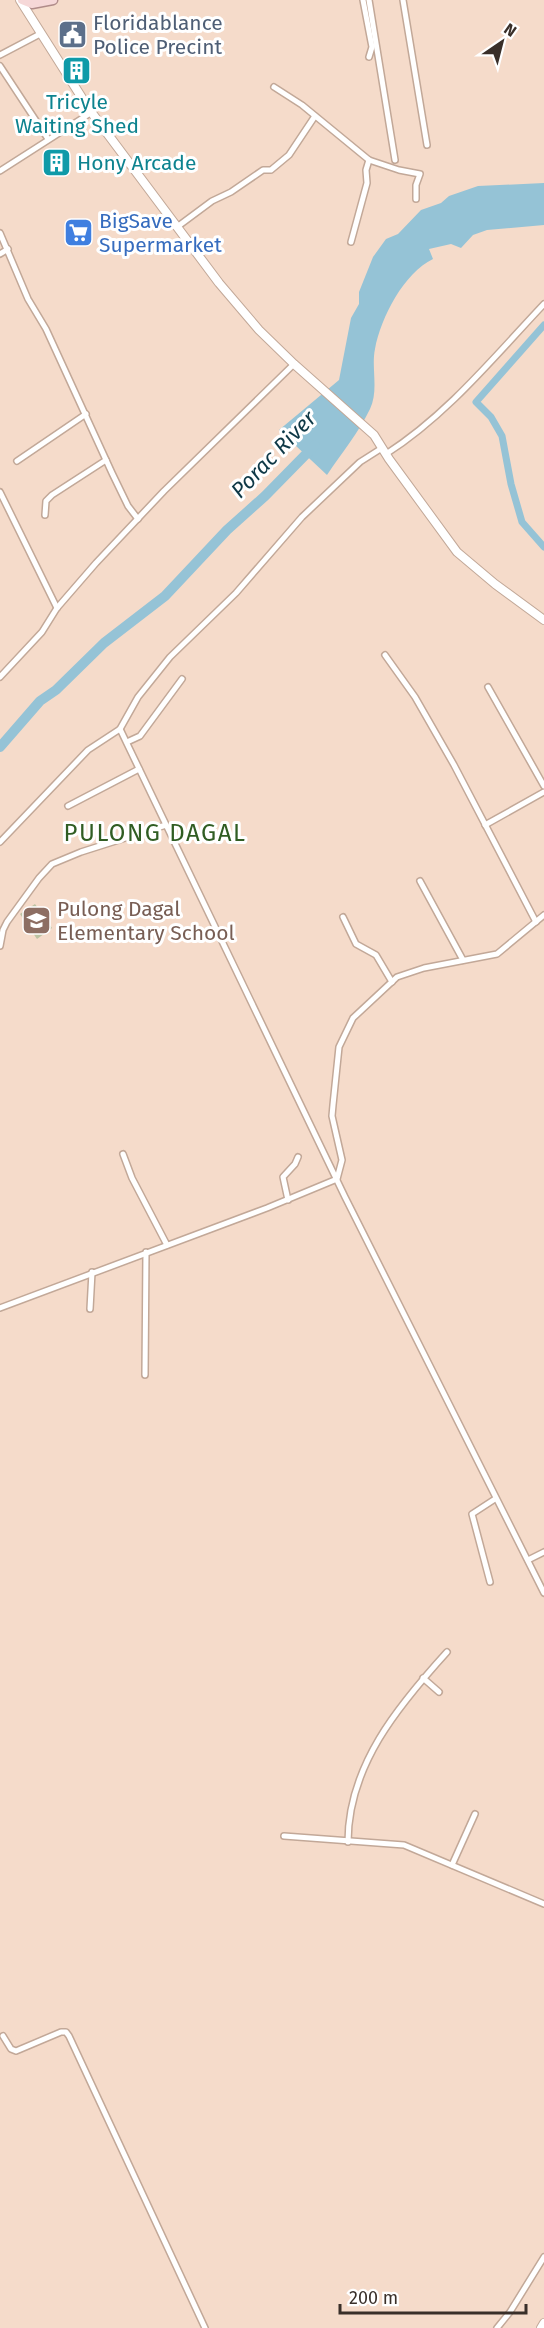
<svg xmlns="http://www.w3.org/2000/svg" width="544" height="2328" font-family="'Fira Sans',sans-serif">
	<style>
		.green { fill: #bcc2a2 }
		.water { fill: #95c3d6 }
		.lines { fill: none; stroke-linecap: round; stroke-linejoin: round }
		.canal { stroke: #95c3d6; stroke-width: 7 }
		.river { stroke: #95c3d6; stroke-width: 10 }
		.street-casing { stroke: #c2a898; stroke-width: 8 }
		.secondary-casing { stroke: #c2a898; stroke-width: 10 }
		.primary-casing { stroke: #b08c8a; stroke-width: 11 }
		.street { stroke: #fff; stroke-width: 5 }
		.secondary { stroke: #fff; stroke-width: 8 }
		.primary { stroke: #f6d8d8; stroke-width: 8 }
		.labels { text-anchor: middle; stroke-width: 6; stroke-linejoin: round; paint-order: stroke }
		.service-label { font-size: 21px; fill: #4e5e75; stroke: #fff; text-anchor: start }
		.culture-label { font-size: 21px; fill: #0d838f; stroke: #fff }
		.shop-label { font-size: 21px; fill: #366cbe; stroke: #fff; text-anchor: start }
		.education-label { font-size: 21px; fill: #785e54; stroke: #fff; text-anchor: start }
		.water-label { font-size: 22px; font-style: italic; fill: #0e3846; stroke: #fff }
		.quarter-label { font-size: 24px; letter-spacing: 1.5px; fill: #305d23; stroke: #fff }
	</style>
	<rect width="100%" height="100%" fill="#f5dbca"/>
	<polygon class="green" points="35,904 52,928 37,939 20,914"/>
	<path class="water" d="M544 183V225L487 230 473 235 461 248 451 244 429 249 433 259C404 273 381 317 375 349 371 368 379 390 370 409 359 432 341 454 327 475L279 430 339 380 351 318 359 304V292L373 257 386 239 398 234 421 210 441 203 449 196 478 186Z"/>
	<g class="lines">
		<polyline class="canal" points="544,325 476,402 491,417 502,436 511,484 522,522 544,547"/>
		<polyline class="river" points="0,747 40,701 56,690 104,643 165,596 227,530 265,496 315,445"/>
		<defs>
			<g id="street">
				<polyline points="363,0 372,47 369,57"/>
				<polyline points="369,0 395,160"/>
				<polyline points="403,0 427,145"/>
				<polyline points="0,55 40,34"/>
				<polyline points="0,66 48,139"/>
				<polyline points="274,87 302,105 369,160 399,170 420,174 416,185 416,199"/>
				<polyline points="0,171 92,112"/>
				<polyline points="177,227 212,201 231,192 263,170 271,170 289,155 315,116"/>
				<polyline points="0,233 28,299 46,329 112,473 128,506 138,519"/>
				<polyline points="351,242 367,183 366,170 369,160"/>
				<polyline points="0,254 8,249"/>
				<path d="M386 454C447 415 494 357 544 304"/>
				<polyline points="17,461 86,414"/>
				<polyline points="0,492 57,608"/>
				<polyline points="45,515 46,501 52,495 106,460"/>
				<polyline points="385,655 415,697 454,765 536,922"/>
				<polyline points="0,677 42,632 57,608 96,563 164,491 294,364"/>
				<polyline points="488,687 544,786"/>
				<polyline points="120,729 345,1197 544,1593"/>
				<polyline points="127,742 140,736 182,679"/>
				<polyline points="68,806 139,769"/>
				<polyline points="485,825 544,792"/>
				<polyline points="0,842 88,750 120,729 138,697 170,657 236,593 302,517 360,462 382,448"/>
				<polyline points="420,881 463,960"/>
				<polyline points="343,917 356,944 376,955 392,982"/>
				<polyline points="0,946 3,930 7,922 39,878 52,864 81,852 166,825"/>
				<polyline points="123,1154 132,1178 167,1245"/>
				<polyline points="288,1200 283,1177 295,1164 298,1157"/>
				<polyline points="0,1308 267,1208 337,1179 342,1160 332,1116 333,1105 339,1047 353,1018 397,977 424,968 497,954 544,915"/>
				<polyline points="90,1309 92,1272"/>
				<polyline points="145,1375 146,1252"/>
				<polyline points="528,1560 544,1552"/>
				<polyline points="490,1582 472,1514 495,1499"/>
				<polyline points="423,1678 439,1692"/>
				<polyline points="284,1836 404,1845 544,1904"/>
				<path d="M348 1842C348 1766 398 1706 447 1652"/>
				<polyline points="452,1865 475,1814"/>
				<polyline points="3,2036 11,2049 16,2051 61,2032 66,2032 69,2036 205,2328"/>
				<polyline points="497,2328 510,2312 544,2257"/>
			</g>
			<g id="secondary">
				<polyline points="20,0 89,109 219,283 259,330 294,364 374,435 389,459 457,552 495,584 544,620"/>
				<polyline points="541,2328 544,2323"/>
			</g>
			<polyline id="primary" points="22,0 32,4 53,0"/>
		</defs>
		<use href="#street" class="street-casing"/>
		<use href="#secondary" class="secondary-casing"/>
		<use href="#primary" class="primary-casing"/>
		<use href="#street" class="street"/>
		<use href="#secondary" class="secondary"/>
		<use href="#primary" class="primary"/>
	</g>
	<defs>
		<symbol id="civic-square" viewBox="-11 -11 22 22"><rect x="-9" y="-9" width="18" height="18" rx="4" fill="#5c6f8a" stroke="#fff"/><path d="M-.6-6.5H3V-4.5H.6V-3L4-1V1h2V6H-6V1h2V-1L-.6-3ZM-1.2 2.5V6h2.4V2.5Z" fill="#fff"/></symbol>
		<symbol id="building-square" viewBox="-11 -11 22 22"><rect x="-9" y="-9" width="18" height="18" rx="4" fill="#0f9aa8" stroke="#fff"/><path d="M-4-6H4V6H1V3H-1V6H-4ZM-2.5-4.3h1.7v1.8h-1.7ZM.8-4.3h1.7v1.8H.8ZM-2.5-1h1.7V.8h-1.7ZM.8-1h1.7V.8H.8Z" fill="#fff"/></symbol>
		<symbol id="supermarket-square" viewBox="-11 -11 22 22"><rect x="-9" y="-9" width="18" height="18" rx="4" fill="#3f7fe0" stroke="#fff"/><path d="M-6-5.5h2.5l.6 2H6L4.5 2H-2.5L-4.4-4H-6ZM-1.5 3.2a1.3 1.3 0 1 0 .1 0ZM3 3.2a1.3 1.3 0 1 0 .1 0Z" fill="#fff"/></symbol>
		<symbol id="school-square" viewBox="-11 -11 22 22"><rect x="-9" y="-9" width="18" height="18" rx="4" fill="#8d6e63" stroke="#fff"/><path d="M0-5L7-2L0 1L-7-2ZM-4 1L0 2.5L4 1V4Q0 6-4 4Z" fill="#fff"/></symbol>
	</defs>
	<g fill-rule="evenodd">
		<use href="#civic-square" x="56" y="18" width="33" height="33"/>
		<use href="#building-square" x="60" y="54" width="33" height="33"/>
		<use href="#building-square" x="40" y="146" width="33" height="33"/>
		<use href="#supermarket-square" x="62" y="216" width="33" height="33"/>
		<use href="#school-square" x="20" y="904" width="33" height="33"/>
	</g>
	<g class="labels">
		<g class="service-label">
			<text x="93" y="30">Floridablance<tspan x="93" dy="24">Police Precint</tspan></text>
		</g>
		<g class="culture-label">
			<text x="77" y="109">Tricyle<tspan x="77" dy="24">Waiting Shed</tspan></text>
			<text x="77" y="170" text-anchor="start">Hony Arcade</text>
		</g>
		<g class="shop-label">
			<text x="99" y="228">BigSave<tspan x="99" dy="24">Supermarket</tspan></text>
		</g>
		<g class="education-label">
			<text x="57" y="916">Pulong Dagal<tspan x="57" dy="24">Elementary School</tspan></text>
		</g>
		<g class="water-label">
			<text transform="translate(273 454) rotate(-46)" y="8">Porac River</text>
		</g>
		<g class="quarter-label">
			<text x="155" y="841">PULONG DAGAL</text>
		</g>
	</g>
	<g transform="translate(502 42) rotate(35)" stroke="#ffffff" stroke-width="4.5" paint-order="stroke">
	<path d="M0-4.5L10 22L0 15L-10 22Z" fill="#392f29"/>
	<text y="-9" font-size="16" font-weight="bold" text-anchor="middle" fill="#392f29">N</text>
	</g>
	<path d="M340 2304v9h186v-9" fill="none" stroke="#392f29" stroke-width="3"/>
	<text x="349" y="2304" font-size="18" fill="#392f29" stroke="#ffffff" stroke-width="4.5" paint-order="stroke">200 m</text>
</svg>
